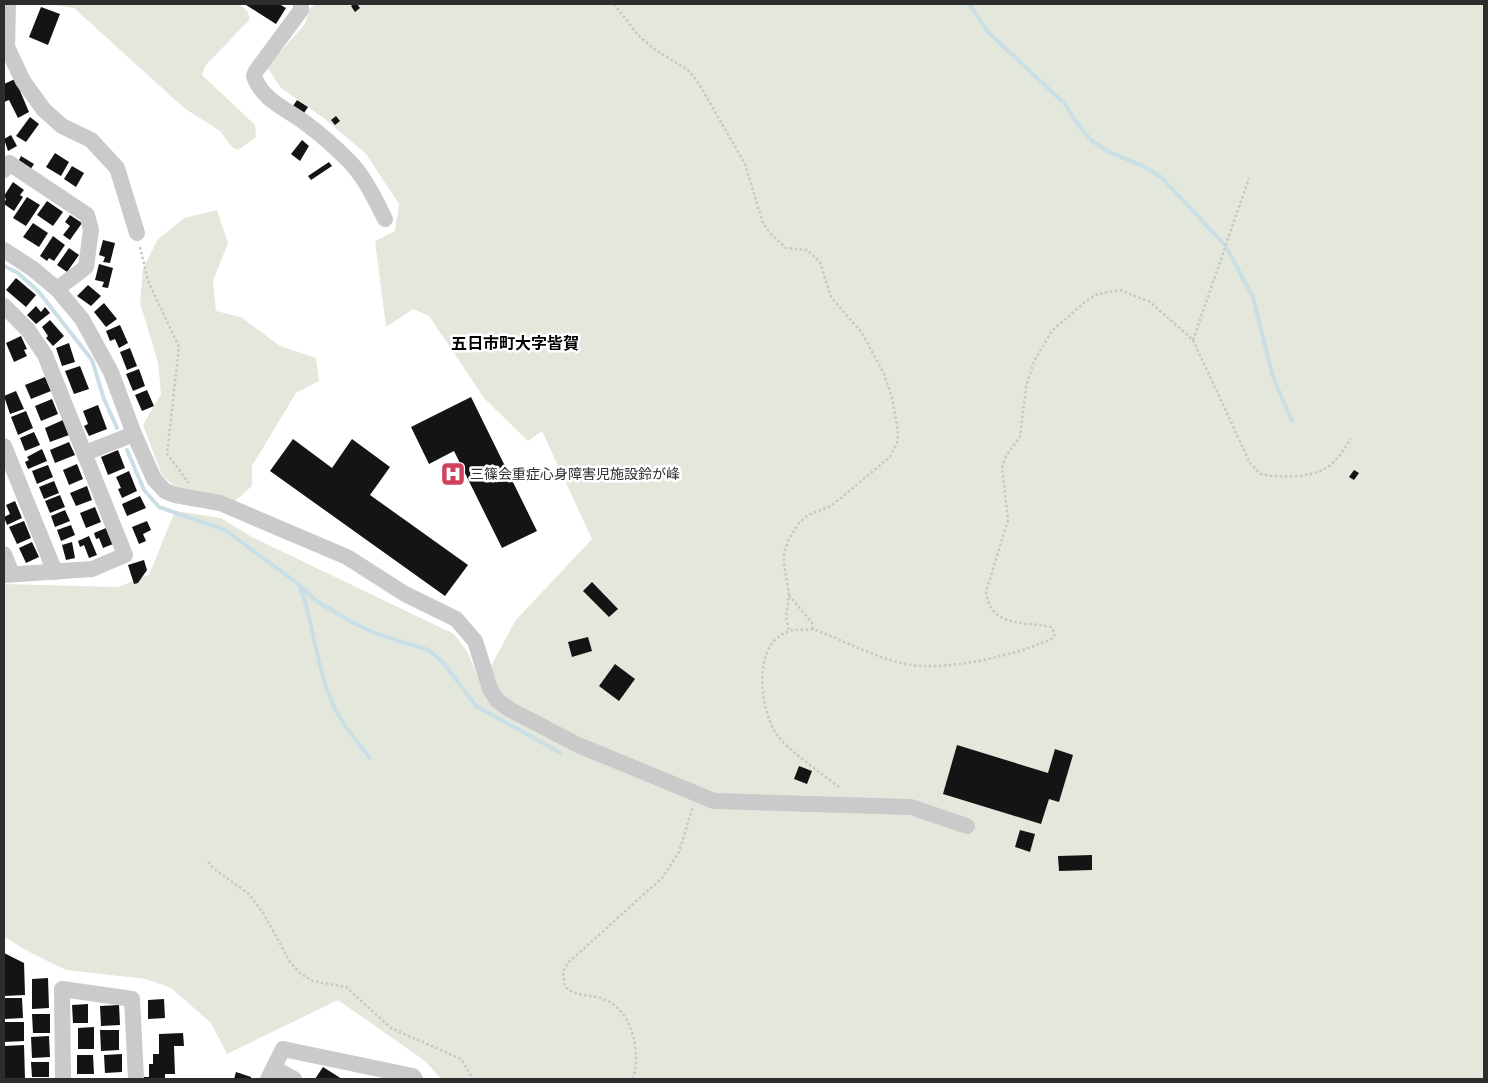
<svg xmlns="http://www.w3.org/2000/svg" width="1488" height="1083" font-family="'Asap Condensed','Noto Sans JP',sans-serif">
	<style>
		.green { fill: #e4e8dc }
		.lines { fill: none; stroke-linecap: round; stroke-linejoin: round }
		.stream { stroke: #cadee6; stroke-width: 4 }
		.building { fill: #141414 }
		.path { stroke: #c7c7c7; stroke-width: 2.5; stroke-dasharray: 2.5 2.5; stroke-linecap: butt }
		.minor { stroke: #cacaca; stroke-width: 16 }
		.labels { text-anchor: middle; stroke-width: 5; stroke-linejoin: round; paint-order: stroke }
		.poi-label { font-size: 14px; fill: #2d2d2d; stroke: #fff; text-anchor: start }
		.quarter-label { font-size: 16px; font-weight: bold; fill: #000; stroke: #fff }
	</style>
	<rect width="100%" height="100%" fill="#fff"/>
	<g class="green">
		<polygon points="46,4 239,4 247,11 250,19 205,66 202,75 255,125 256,137 238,150 232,147 220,131 184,108 74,8"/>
		<polygon points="316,4 1484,4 1484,1079 441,1079 425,1061 338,1000 227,1054 211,1023 171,988 146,979 66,970 33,954 4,937 4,584 118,587 149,575 175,511 221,518 252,537 454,634 468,653 481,685 515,621 592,539 542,431 528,441 484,398 429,316 413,309 386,327 375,241 395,231 399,204 366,154 325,119 281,88 267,67 305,24 310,8"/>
		<polygon points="217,210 228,243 213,281 216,311 241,317 280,346 316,358 319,381 296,393 252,466 252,486 234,502 178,490 162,475 143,425 161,394 158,362 140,303 143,269 158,239 184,218"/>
	</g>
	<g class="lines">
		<g class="stream">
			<polyline points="969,4 988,32 1065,104 1076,122 1092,141 1109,152 1143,166 1161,177 1225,245 1253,297 1273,377 1292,421"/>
			<polyline points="4,266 18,273 39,292 92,360 104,399 117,428"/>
			<polyline points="127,450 144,490 159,507 225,530 297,583 315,600 355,624 378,634 428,650 442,661 476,706 561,753"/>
			<path d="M300 587C314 623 315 661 330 697 338 720 355 739 370 758"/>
		</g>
	</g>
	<g class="building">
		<polygon points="247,4 279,4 286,8 276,24 246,5"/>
		<polygon points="354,4 357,4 360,8 355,12 351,6"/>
		<polygon points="41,7 60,14 48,45 29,37"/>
		<polygon points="15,79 29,112 18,118 9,100 4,102 4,84"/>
		<polygon points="297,100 308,107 304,113 293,106"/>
		<polygon points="336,116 340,121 335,125 331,120"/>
		<polygon points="30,117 39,124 26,142 16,136"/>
		<polygon points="11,135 17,146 8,151 4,139"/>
		<polygon points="302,140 309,146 300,161 291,154"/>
		<polygon points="55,153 69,162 61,176 46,167"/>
		<polygon points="21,156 34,164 30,170 18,162"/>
		<polygon points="329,162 332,166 311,180 308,176"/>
		<polygon points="72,166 84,173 76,187 64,179"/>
		<polygon points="13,182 24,190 20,195 23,197 14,211 4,204 6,199 4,196"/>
		<polygon points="27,197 40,205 26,226 13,218"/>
		<polygon points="47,201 63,212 53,226 37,215"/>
		<polygon points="70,215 82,223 70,240 63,235 70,226 65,222"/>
		<polygon points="33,223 48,233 39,247 23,237"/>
		<polygon points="53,236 65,245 54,261 49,258 47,261 40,256"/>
		<polygon points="103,240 115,243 110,263 103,262 105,257 99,255"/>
		<polygon points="69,248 79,255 67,272 57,265"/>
		<polygon points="99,264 113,268 108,288 102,287 104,282 95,280"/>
		<polygon points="16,278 36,295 26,307 6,290"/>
		<polygon points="88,285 101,296 91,306 77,296"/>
		<polygon points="104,303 117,319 106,327 94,312"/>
		<polygon points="36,306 41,312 45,307 50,313 36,324 27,315"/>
		<polygon points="50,320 64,336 53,346 46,338 48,336 42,327"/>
		<polygon points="120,325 128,343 119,348 115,339 110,341 106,331"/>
		<polygon points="21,336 27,349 24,350 27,356 14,362 6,343"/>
		<polygon points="69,343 75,362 62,366 56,348"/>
		<polygon points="130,348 137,366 127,370 120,352"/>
		<polygon points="80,366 89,389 74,394 65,371"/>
		<polygon points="139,369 145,386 133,391 126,374"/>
		<polygon points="45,377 51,391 31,399 25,385"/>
		<polygon points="147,390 154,406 142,411 135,395"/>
		<polygon points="16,391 24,409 10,414 4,396"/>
		<polygon points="471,397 537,531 502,548 454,451 429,464 411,427"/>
		<polygon points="52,399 58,414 41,421 35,406"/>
		<polygon points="98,405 107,429 89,436 84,426 88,424 83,411"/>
		<polygon points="26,411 33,428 18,435 11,417"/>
		<polygon points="63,420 69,435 50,442 45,428"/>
		<polygon points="34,432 40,445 25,451 20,438"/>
		<polygon points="293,439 332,468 352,439 390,467 370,495 468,565 445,596 270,471"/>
		<polygon points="69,442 75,455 55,463 50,450"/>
		<polygon points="42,449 47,461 28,469 25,462 29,460 27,457"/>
		<polygon points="118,450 125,468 108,475 101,457"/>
		<polygon points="77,464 83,479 69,485 63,470"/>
		<polygon points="48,465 53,477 37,484 32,471"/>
		<polygon points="1354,470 1359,473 1354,480 1349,477"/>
		<polygon points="129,471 137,491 122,498 118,489 121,488 116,477"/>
		<polygon points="54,481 59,493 44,499 39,487"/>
		<polygon points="87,486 92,500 76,506 70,493"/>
		<polygon points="60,495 65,507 50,513 45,501"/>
		<polygon points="140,496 146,508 127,516 122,504"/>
		<polygon points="15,501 22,518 7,525 4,517 10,514 6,505"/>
		<polygon points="95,507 101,522 86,528 80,513"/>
		<polygon points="65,510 70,521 55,527 51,516"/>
		<polygon points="24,521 31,538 17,544 9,527"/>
		<polygon points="147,521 151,530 143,534 146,541 139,544 132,527"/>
		<polygon points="71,525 75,535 61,541 57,530"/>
		<polygon points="106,528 113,544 103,548 99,538 96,539 94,533"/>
		<polygon points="89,536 97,555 89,558 84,545 80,547 78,541"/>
		<polygon points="32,542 39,557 26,563 19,548"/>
		<polygon points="72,542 75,558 66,560 62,545"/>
		<polygon points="144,560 147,570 138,583 134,584 128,565"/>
		<polygon points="592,582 618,609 609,617 583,591"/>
		<polygon points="588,637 592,651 572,657 568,642"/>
		<polygon points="615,664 635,679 619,701 599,686"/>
		<polygon points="957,745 1048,773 1055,749 1073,755 1059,802 1049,799 1041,824 943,794"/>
		<polygon points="799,766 812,771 807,784 794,779"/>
		<polygon points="1020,830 1035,834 1030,852 1015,847"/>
		<polygon points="1092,855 1092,870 1059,871 1058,856"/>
		<polygon points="4,953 24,963 25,995 4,996"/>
		<polygon points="48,978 49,1008 32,1009 32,979"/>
		<polygon points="4,998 22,998 23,1018 4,1019"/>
		<polygon points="164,999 165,1018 148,1019 148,1000"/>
		<polygon points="88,1004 88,1023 73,1023 72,1005"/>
		<polygon points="119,1005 120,1025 101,1026 100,1006"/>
		<polygon points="32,1014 50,1014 50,1033 33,1033"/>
		<polygon points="4,1022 24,1022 24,1041 4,1042"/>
		<polygon points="94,1027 94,1049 78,1049 78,1028"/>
		<polygon points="100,1030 119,1030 119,1050 101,1051"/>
		<polygon points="183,1033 184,1046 174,1046 175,1074 165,1074 165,1079 144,1079 144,1077 149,1077 149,1064 153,1064 153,1054 159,1054 159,1034"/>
		<polygon points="49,1036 50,1057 32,1058 31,1037"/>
		<polygon points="24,1045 25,1079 4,1079 4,1046"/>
		<polygon points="122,1054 122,1072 105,1073 104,1055"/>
		<polygon points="77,1055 93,1055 94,1074 77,1074"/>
		<polygon points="31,1062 49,1062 49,1077 32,1077"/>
		<polygon points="323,1067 342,1079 315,1079"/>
		<polygon points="236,1072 251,1077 251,1079 234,1079"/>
	</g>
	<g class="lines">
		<g class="path">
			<polyline points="614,4 638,35 654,49 688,70 698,82 745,164 763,223 770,233 786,248 807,250 820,262 831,297 862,333 884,374 892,397 898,431 897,443 890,457 831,506 808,515 799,523 789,539 784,552 784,564 789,595 786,617 789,631"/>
			<polyline points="140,247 148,281 179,347 167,454 189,483"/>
			<polyline points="1193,340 1249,178"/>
			<polyline points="789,595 812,623 813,629"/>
			<path d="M839 787C822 773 785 749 775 732 760 706 751 643 790 631 797 629 806 630 813 629 844 640 874 658 907 664 944 672 1019 655 1053 638L1055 634 1051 627C1023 621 991 628 986 592L1008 520 1002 468 1006 456 1020 437 1026 387 1034 361 1052 331 1086 301 1098 294 1120 290 1150 302 1193 340 1250 463 1261 474C1279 478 1310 478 1326 468 1337 461 1344 449 1351 439"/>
			<polyline points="208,862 213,868 249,894 264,914 290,962 301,974 313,981 346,987 391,1028 461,1059 473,1079"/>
			<path d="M633 1079C641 1053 633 1012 606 1000 592 994 576 997 565 987L563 971 569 962 662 878 679 852 693 806"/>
		</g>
		<g class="minor">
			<polyline points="8,4 7,47 23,81 44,110 62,126 91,140 117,168 137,233"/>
			<path d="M301 4V10L256 71 254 76C262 100 285 108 304 122 319 133 335 147 348 160 365 177 375 199 385 219"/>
			<polyline points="4,170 9,163 87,215 91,230 86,267 57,289"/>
			<polyline points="4,250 33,269 57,289 82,319 111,372 134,434 154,479 165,491 175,495 220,503 347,557 405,594 456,619 475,641 490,689 497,700 509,709 578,745 714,801 911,807 967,826"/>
			<polyline points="4,306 28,330 45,355 125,555 92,569 4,575"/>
			<polyline points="4,446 55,572"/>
			<polyline points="85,453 134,434"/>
			<polyline points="4,554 12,574"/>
			<polyline points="274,1068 294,1079"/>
			<polyline points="63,1079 62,989 132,999 136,1079"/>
			<polyline points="268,1079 283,1049 413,1076 415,1079"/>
		</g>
	</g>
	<defs>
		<symbol id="hospital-square" viewBox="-11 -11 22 22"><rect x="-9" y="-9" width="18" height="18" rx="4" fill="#cf435d" stroke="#fff"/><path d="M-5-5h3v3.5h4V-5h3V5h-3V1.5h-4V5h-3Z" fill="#fff"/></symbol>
	</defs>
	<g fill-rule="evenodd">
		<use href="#hospital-square" x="439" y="460" width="28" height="28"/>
	</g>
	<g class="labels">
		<g class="poi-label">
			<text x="470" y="479">三篠会重症心身障害児施設鈴が峰</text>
		</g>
		<g class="quarter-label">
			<text x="515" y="349">五日市町大字皆賀</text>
		</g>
	</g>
	<rect width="1488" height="1083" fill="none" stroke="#2d2d2d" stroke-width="10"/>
</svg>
